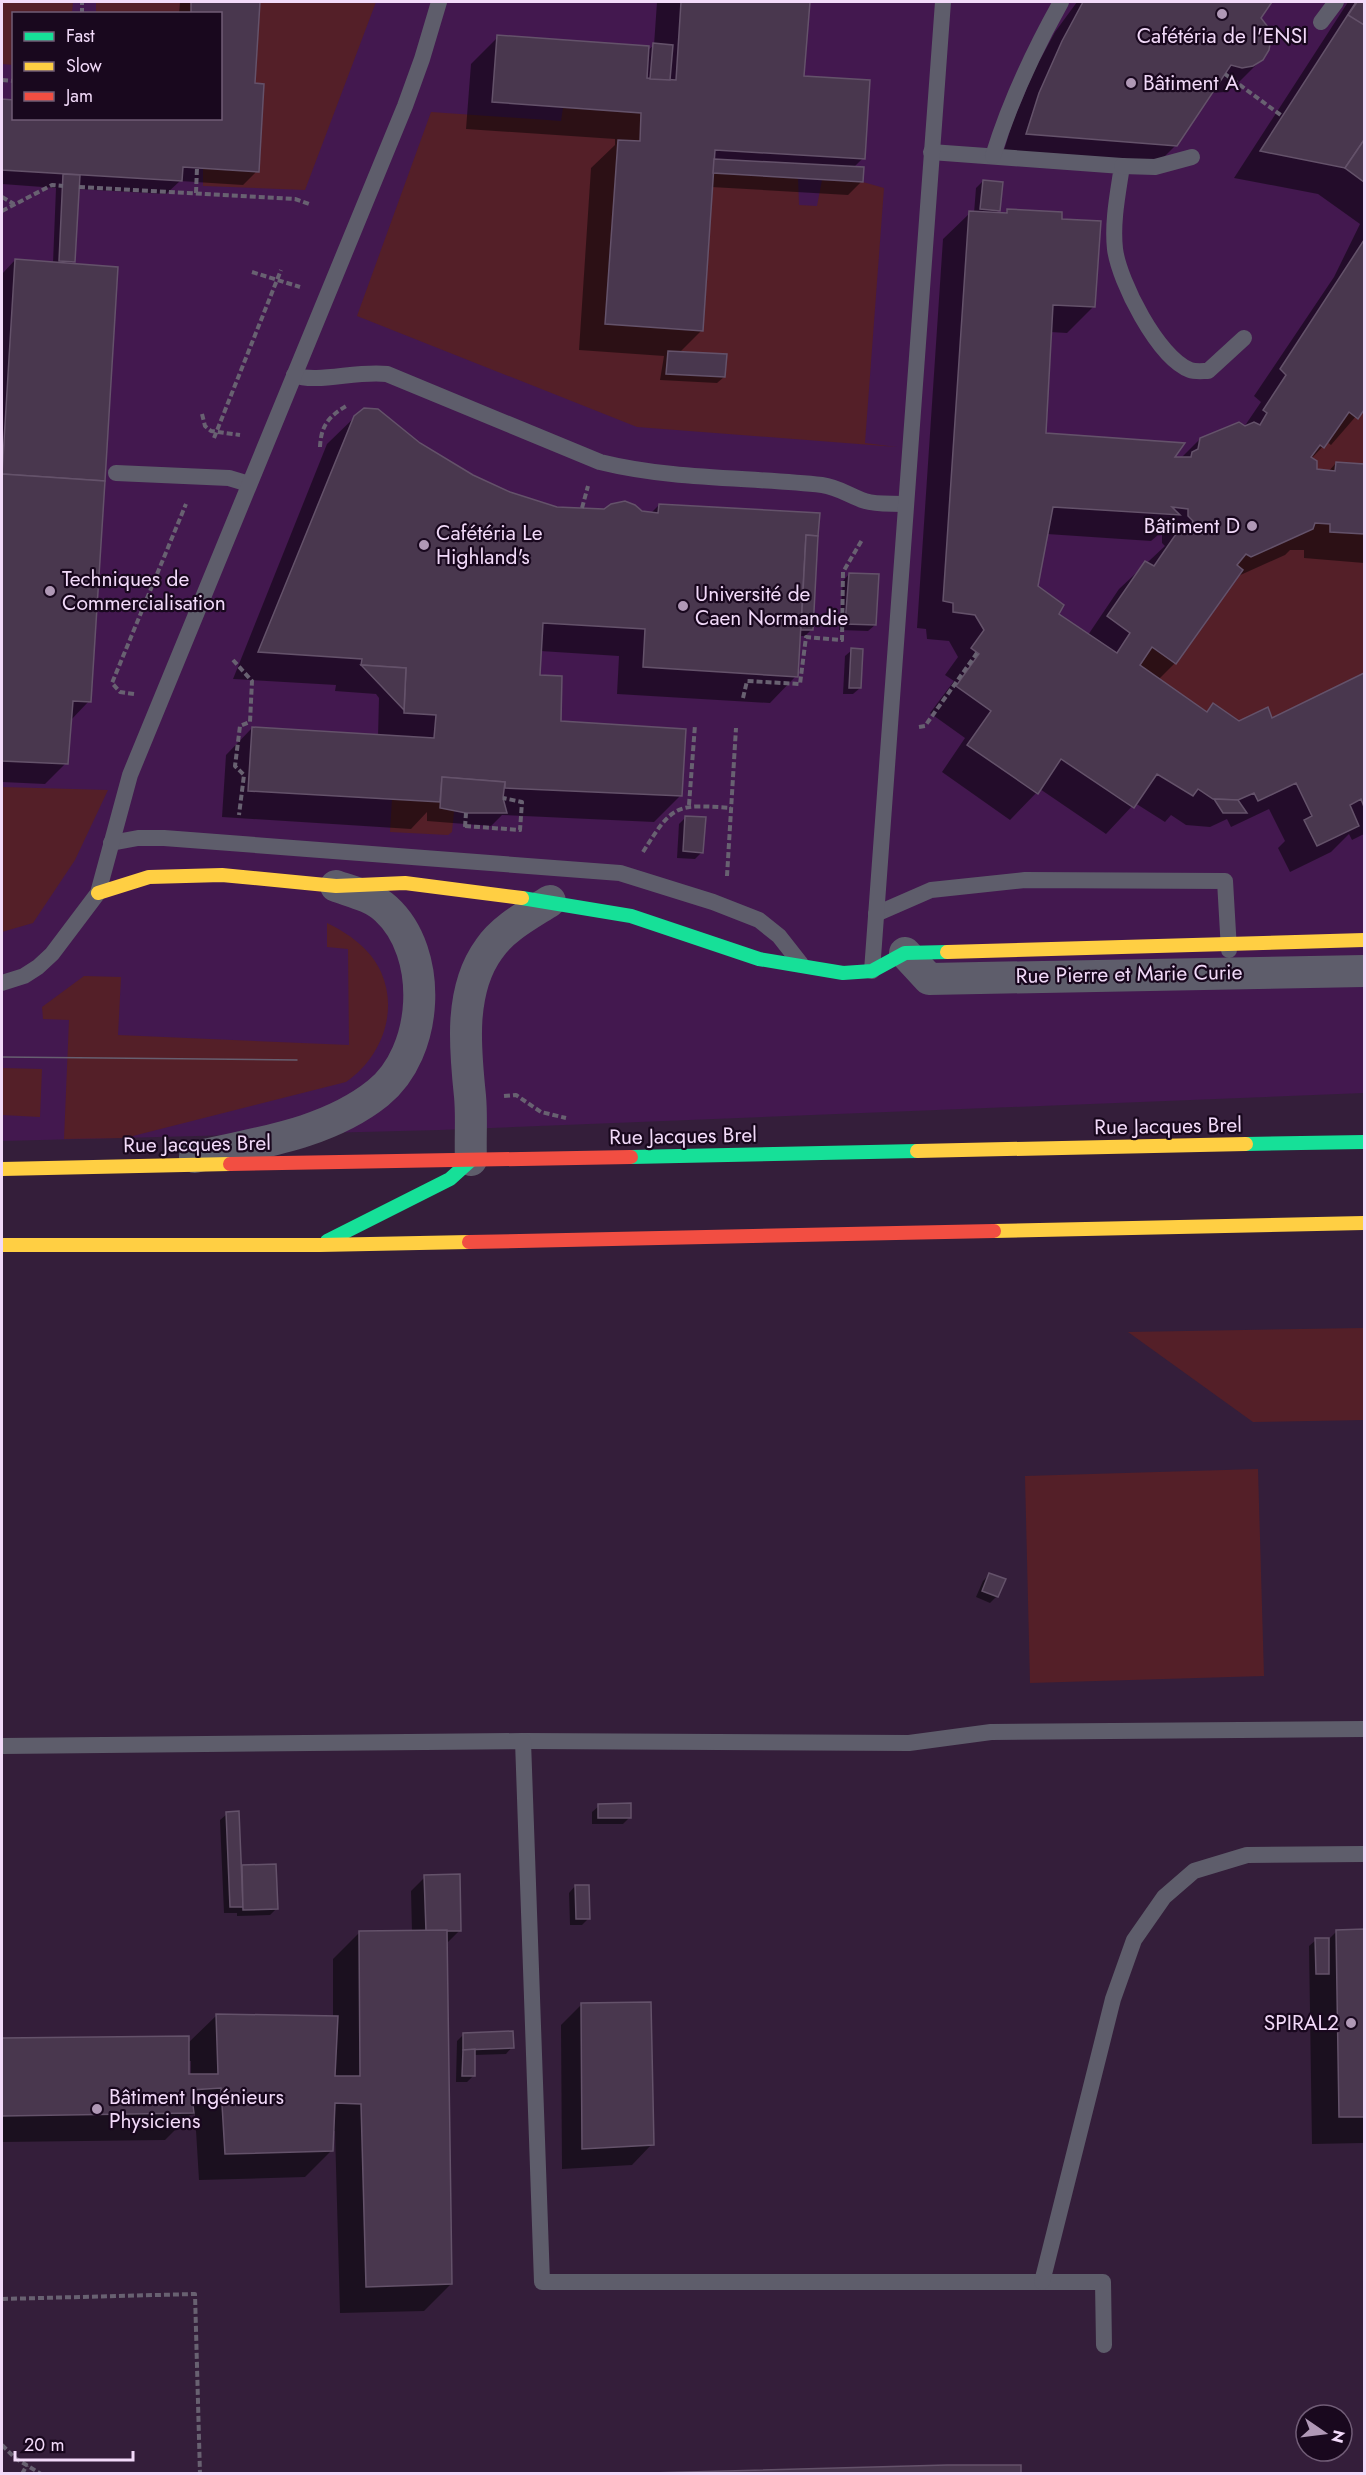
<svg xmlns="http://www.w3.org/2000/svg" width="1366" height="2475" font-family="Jost,sans-serif">
	<style>
		.built { fill: #43184f; fill-rule: evenodd }
		.green { fill: #541f28 }
		.shadow { fill: #0007; fill-rule: evenodd }
		.building { fill: #49374e; stroke: #64526a; stroke-width: 1.5; fill-rule: evenodd }
		.lines { fill: none; stroke-linecap: round; stroke-linejoin: round }
		.path { stroke: #686171; stroke-width: 4; stroke-dasharray: 6 3; stroke-linecap: butt }
		.lane { stroke: #5e5d6b; stroke-width: 16 }
		.street { stroke: #5e5d6b; stroke-width: 32 }
		.fast { stroke: #16e098; stroke-width: 14 }
		.slow { stroke: #ffcf43; stroke-width: 14 }
		.jam { stroke: #f24e42; stroke-width: 14 }
		.tram { stroke: #675f70; stroke-width: 1.5 }
		.poi-dot { fill: #b098b6; stroke: #19081e; stroke-width: 2 }
		.labels { text-anchor: middle; stroke-width: 4.5; stroke-linejoin: round; paint-order: stroke }
		.poi-label { font-size: 21px; fill: #f2daf9; stroke: #19081e; text-anchor: start }
		.street-label { font-size: 21px; fill: #f2daf9; stroke: #19081e }
	</style>
	<rect width="100%" height="100%" fill="#341e3a"/>
	<path class="built" d="M2 2H1364V1093L440 1130 2 1141ZM14 14H220V118H14Z"/>
	<g class="green">
		<polygon points="2,2 73,2 72,13 14,14 13,65 2,64"/>
		<polygon points="96,2 191,2 191,13 96,14"/>
		<polygon points="260,2 376,2 305,190 203,186 203,168 259,171 264,85 255,83"/>
		<polygon points="563,108 641,113 640,141 618,140 606,324 713,173 798,178 799,205 817,206 822,180 863,182 884,188 865,443 897,447 637,427 357,316 431,112 561,121"/>
		<polygon points="1364,410 1364,464 1336,462 1335,471 1317,469 1317,461 1311,457 1320,445 1324,448 1349,412 1358,419"/>
		<polygon points="1315,523 1330,524 1331,532 1364,534 1364,673 1272,718 1268,707 1239,721 1213,703 1207,712 1140,665 1152,647 1177,663 1243,571 1237,565 1246,554 1251,557 1313,529"/>
		<polygon points="2,787 108,790 75,860 33,923 2,932"/>
		<polygon points="392,799 440,802 440,808 454,811 452,832 448,835 390,832"/>
		<path d="M327 923C348 933 371 949 381 972 399 1012 381 1058 346 1082L125 1138 64 1139 69 1020 43 1019 42 1007 84 976 121 977 118 1035 349 1045 348 949 327 947Z"/>
		<polygon points="2,1068 42,1069 40,1117 2,1115"/>
		<polygon points="1364,1328 1364,1420 1253,1422 1128,1332"/>
		<polygon points="1258,1469 1264,1676 1030,1683 1025,1476"/>
	</g>
	<g class="shadow">
		<polygon points="180,2 259,2 253,85 257,171 243,185 180,181 166,194 77,189 74,261 70,265 89,701 70,721 66,763 45,784 2,782 2,274 15,260 53,263 56,188 2,184 2,101 14,102 14,118 220,118 220,14 179,14"/>
		<polygon points="657,2 809,2 803,78 863,158 853,168 862,181 848,195 711,187 702,330 679,353 724,377 717,383 660,380 664,356 579,350 591,168 615,145 615,139 466,129 471,64 498,37 647,51 654,45"/>
		<polygon points="1077,2 1270,2 1259,19 1262,59 1234,87 1225,92 1210,93 1176,145 1149,172 1001,160 1013,121 1035,69 1055,32"/>
		<path d="M1348 2H1364V407L1331 445 1327 442 1311 459 1315 471 1328 472 1336 463 1364 466V563L1304 558V550H1290L1285 555 1236 577 1175 663 1158 680 1205 713 1213 705 1238 722 1272 720 1364 675V834L1352 840 1349 834 1331 852 1290 872 1278 848 1285 841 1269 809 1231 827 1227 819 1210 827 1186 825 1171 815 1165 822 1135 803 1106 834 1040 789 1010 820 942 772 965 738 930 713 954 681 945 675 958 657 949 641 927 639 926 629 917 628 943 239 970 213H974L976 188 983 181 999 210 995 214H1004L1008 210 1060 220 1094 306 1067 333 1050 332 1044 434 1181 458 1200 439 1244 427 1261 402 1254 396 1334 277 1360 224 1318 194 1234 178ZM1047 534 1151 541 1158 535H1162V543L1165 546 1119 589 1088 635 1057 614 1036 587Z"/>
		<polygon points="360,412 452,466 527,500 556,508 650,514 659,505 818,515 811,630 805,636 799,636 796,676 770,703 617,694 619,656 540,651 539,677 560,723 681,795 654,822 502,815 491,826 427,821 427,812 411,829 222,817 226,755 252,728 378,736 379,698 376,694 335,691 336,685 233,679 327,444"/>
		<polygon points="849,574 875,625 868,631 839,630 843,581"/>
		<polygon points="852,650 860,688 853,694 843,694 845,656"/>
		<polygon points="685,818 702,852 695,859 677,858 679,824"/>
		<polygon points="989,1575 997,1596 990,1603 976,1597 983,1581"/>
		<polygon points="599,1806 630,1817 623,1824 592,1824 592,1812"/>
		<polygon points="227,1814 241,1867 275,1866 276,1909 270,1915 237,1916 237,1913 224,1913 220,1820"/>
		<path d="M425 1877 460 1930 445 1945 451 2284 424 2311 340 2313 335 2131H332V2150L305 2177 199 2180 195 2114 190 2115 165 2140 2 2142V2039L187 2037V2044L217 2015 333 2017V1959L360 1932H412L411 1891ZM188 2061H191V2075H188Z"/>
		<polygon points="575,1886 588,1919 582,1925 570,1925 569,1893"/>
		<polygon points="1337,1931 1364,1931 1364,2143 1312,2144 1309,1946 1316,1940 1329,1939"/>
		<polygon points="582,2004 652,2144 632,2165 562,2169 561,2025"/>
		<polygon points="464,2034 512,2047 506,2054 474,2055 474,2075 467,2082 456,2082 457,2041"/>
	</g>
	<g class="building">
		<polygon points="191,2 260,2 255,83 264,84 259,172 183,167 182,181 2,170 2,99 14,100 14,118 220,118 220,14 191,14"/>
		<polygon points="681,2 810,2 804,76 870,80 865,159 715,150 703,331 605,324 618,140 640,141 641,113 492,102 497,35 649,46 647,78 676,80"/>
		<polygon points="1083,2 1272,2 1261,18 1268,27 1271,39 1269,50 1263,60 1253,66 1242,68 1231,65 1177,146 1026,134 1039,93 1062,41"/>
		<polygon points="1356,2 1364,2 1364,140 1345,168 1260,151"/>
		<polygon points="1357,2 1364,2 1364,25 1348,15"/>
		<polygon points="653,43 673,45 670,80 650,79"/>
		<polygon points="1364,140 1364,182 1345,168"/>
		<polygon points="714,159 864,167 863,182 713,173"/>
		<polygon points="63,174 80,175 75,262 59,261"/>
		<polygon points="983,180 1003,182 1000,211 980,209"/>
		<path d="M1007 209 1062 212V219L1101 221 1095 307 1053 305 1046 433 1185 443 1175 457H1191L1192 452 1198 449 1200 438 1239 422 1245 426 1254 422 1260 425 1267 413 1263 410 1286 375 1280 369 1364 240V410L1358 419 1349 412 1324 448 1320 445 1311 457 1317 461V469L1335 471 1336 462 1364 464V534L1330 532V524L1315 523 1313 529 1251 557 1246 554 1237 565 1243 570 1176 664 1152 647 1140 665 1207 712 1213 703 1239 721 1268 707 1272 718 1364 673V807L1361 799 1350 805 1359 826 1317 846 1304 820 1312 816 1296 783 1258 801 1254 793 1238 800 1213 799 1198 789 1193 796 1157 774 1134 808 1061 759 1038 794 967 745 991 711 956 686 979 654 971 648 984 630 975 615 953 612V603L943 601 969 211 1007 213ZM1053 507 1180 515 1172 507 1188 509V516L1193 521 1186 533 1178 531 1154 566 1145 561 1107 616 1130 633 1117 653 1059 614 1064 605 1038 586Z"/>
		<polygon points="15,259 118,267 105,481 2,474"/>
		<polygon points="668,351 727,354 725,377 666,374"/>
		<polygon points="364,408 378,409 420,443 473,475 510,492 557,507 604,509 611,504 625,501 635,505 642,511 658,513 659,504 820,513 818,536 806,535 798,677 643,667 645,629 543,623 540,675 562,676 561,721 686,729 682,796 505,788 505,782 442,777 440,802 248,791 252,727 434,738 436,715 404,713 406,668 361,665 362,659 258,652 354,416"/>
		<polygon points="2,474 105,481 91,702 73,701 68,764 2,761"/>
		<polygon points="806,535 818,536 813,630 801,630"/>
		<polygon points="849,573 879,574 876,625 845,624"/>
		<polygon points="851,648 863,649 861,688 849,688"/>
		<polygon points="361,665 406,668 404,710"/>
		<polygon points="442,777 505,782 503,798 507,813 466,813 440,808"/>
		<polygon points="1214,799 1238,800 1247,813 1223,813"/>
		<polygon points="685,816 706,817 703,853 683,851"/>
		<polygon points="989,1573 1006,1579 998,1597 982,1591"/>
		<polygon points="631,1803 631,1818 598,1818 598,1804"/>
		<polygon points="239,1811 243,1907 230,1907 226,1812"/>
		<polygon points="276,1864 278,1909 243,1910 242,1865"/>
		<polygon points="460,1874 461,1931 426,1931 424,1875"/>
		<polygon points="575,1885 589,1885 590,1919 576,1919"/>
		<polygon points="1364,1929 1364,2117 1339,2117 1336,1930"/>
		<polygon points="447,1930 452,2284 366,2287 361,2104 335,2103 333,2151 225,2154 221,2088 191,2090 194,2113 2,2116 2,2038 189,2036 189,2074 218,2074 216,2014 338,2016 335,2076 360,2076 359,1931"/>
		<polygon points="1315,1938 1329,1938 1329,1974 1316,1974"/>
		<polygon points="651,2002 654,2145 582,2149 581,2003"/>
		<polygon points="513,2031 514,2048 463,2050 463,2033"/>
		<polygon points="475,2049 475,2076 462,2076 463,2050"/>
		<polygon points="947,2465 1021,2465 1021,2474 611,2474"/>
	</g>
	<g class="lines">
		<g class="path">
			<polyline points="82,14 82,2"/>
			<polyline points="1225,74 1282,116"/>
			<polyline points="2,80 14,81"/>
			<polyline points="79,187 295,199 309,204"/>
			<polyline points="196,193 197,168"/>
			<polyline points="2,197 14,204"/>
			<polyline points="2,211 52,185 63,186"/>
			<polyline points="252,272 300,287"/>
			<polyline points="202,414 205,426 211,431 240,435"/>
			<polyline points="214,438 281,270"/>
			<path d="M320 447C321 425 329 416 348 405"/>
			<polyline points="582,508 588,486"/>
			<polyline points="233,660 252,681 250,722 240,726 235,766 244,775 239,815"/>
			<polyline points="134,694 120,692 112,683 186,504"/>
			<polyline points="743,698 747,681 800,684 806,637 842,640 843,572 862,540"/>
			<polyline points="919,727 925,726 977,653"/>
			<polyline points="689,805 695,725"/>
			<polyline points="465,826 520,830 522,802 503,798"/>
			<polyline points="465,827 466,813"/>
			<path d="M643 852C673 804 676 804 731 808"/>
			<polyline points="727,876 736,728"/>
			<polyline points="504,1096 516,1095 541,1112 566,1118"/>
			<polyline points="2,2299 195,2294 200,2474"/>
			<polyline points="2,2445 15,2458 41,2474"/>
			<polyline points="22,2474 27,2465"/>
		</g>
		<g class="lane">
			<polyline points="1321,22 1336,2"/>
			<path d="M931 152 1122 166C1118 193 1112 222 1115 249 1119 281 1158 358 1190 370 1195 372 1203 371 1208 371L1244 338"/>
			<path d="M993 156C1010 101 1033 52 1061 2"/>
			<polyline points="1122,166 1155,167 1192,157"/>
			<path d="M294 375C317 384 357 370 387 374L600 462C673 480 748 477 822 485 838 487 850 496 865 501 877 505 893 503 906 504"/>
			<polyline points="116,473 229,478 249,484"/>
			<polyline points="111,843 138,838 164,838 620,873 713,902 759,920 779,936 801,964"/>
			<polyline points="876,914 931,890 1025,880 1225,881 1229,950"/>
			<polyline points="872,971 943,2"/>
			<polyline points="2,983 24,976 38,967 52,954 98,893 130,775 405,106 422,59 439,2"/>
			<polyline points="523,1741 909,1743 991,1732 1364,1729"/>
			<polyline points="2,1746 523,1741 542,2282 1103,2282 1104,2345"/>
			<polyline points="1042,2282 1113,1999 1134,1940 1164,1897 1194,1871 1247,1855 1364,1854"/>
		</g>
		<g class="street">
			<polyline points="905,953 929,979 1364,971"/>
			<path d="M195 1157C257 1143 327 1134 378 1093 429 1052 434 953 386 909 372 896 353 892 336 886"/>
			<path d="M471 1160C470 1139 472 1117 470 1096 465 1049 459 990 489 949 503 928 530 914 550 901"/>
		</g>
		<g class="fast">
			<polyline points="522,898 631,916 759,959 843,973 872,971 905,953 947,952"/>
			<polyline points="1246,1144 1364,1142"/>
			<polyline points="631,1157 917,1151"/>
			<polyline points="327,1241 450,1179 471,1160"/>
		</g>
		<g class="slow">
			<polyline points="98,893 149,877 222,875 336,886 405,883 522,898"/>
			<polyline points="947,952 1364,940"/>
			<polyline points="917,1151 1246,1144"/>
			<polyline points="2,1169 230,1164"/>
			<polyline points="994,1231 1364,1223"/>
			<polyline points="2,1245 320,1245 469,1242"/>
		</g>
		<g class="jam">
			<polyline points="230,1164 631,1157"/>
			<polyline points="469,1242 994,1231"/>
		</g>
		<polyline class="tram" points="2,1057 297,1060"/>
	</g>
	<g class="poi-dot">
		<circle cx="1222" cy="14" r="6"/>
		<circle cx="1131" cy="83" r="6"/>
		<circle cx="1252" cy="526" r="6"/>
		<circle cx="424" cy="545" r="6"/>
		<circle cx="50" cy="591" r="6"/>
		<circle cx="683" cy="606" r="6"/>
		<circle cx="1351" cy="2023" r="6"/>
		<circle cx="97" cy="2109" r="6"/>
	</g>
	<g class="labels">
		<g class="poi-label">
			<text x="1222" y="43" text-anchor="middle">Cafétéria de l'ENSI</text>
			<text x="1143" y="90">Bâtiment A</text>
			<text x="1240" y="533" text-anchor="end">Bâtiment D</text>
			<text x="436" y="540">Cafétéria Le<tspan x="436" dy="24">Highland's</tspan></text>
			<text x="62" y="586">Techniques de<tspan x="62" dy="24">Commercialisation</tspan></text>
			<text x="695" y="601">Université de<tspan x="695" dy="24">Caen Normandie</tspan></text>
			<text x="1339" y="2030" text-anchor="end">SPIRAL2</text>
			<text x="109" y="2104">Bâtiment Ingénieurs<tspan x="109" dy="24">Physiciens</tspan></text>
		</g>
		<g class="street-label">
			<text transform="translate(1129 974) rotate(-1)" y="7">Rue Pierre et Marie Curie</text>
			<text transform="translate(1168 1126) rotate(-1)" y="7">Rue Jacques Brel</text>
			<text transform="translate(683 1136) rotate(-1)" y="7">Rue Jacques Brel</text>
			<text transform="translate(197 1144) rotate(-1)" y="7">Rue Jacques Brel</text>
		</g>
	</g>
	<rect width="1366" height="2475" fill="none" stroke="#f2daf9" stroke-width="6"/>
	<rect x="12" y="12" width="210" height="108" fill="#19081e" stroke="#705c76" stroke-width="1.5"/>
	<rect x="24" y="32" width="30" height="9" fill="#16e098" stroke="#705c76" stroke-width="1.5"/>
	<text x="66" y="42" font-size="18" fill="#f2daf9">Fast</text>
	<rect x="24" y="62" width="30" height="9" fill="#ffcf43" stroke="#705c76" stroke-width="1.5"/>
	<text x="66" y="72" font-size="18" fill="#f2daf9">Slow</text>
	<rect x="24" y="92" width="30" height="9" fill="#f24e42" stroke="#705c76" stroke-width="1.5"/>
	<text x="66" y="102" font-size="18" fill="#f2daf9">Jam</text>
	<g transform="translate(1324 2433) rotate(104)"><circle r="28" fill="#19081e" stroke="#705c76" stroke-width="1.5"/>
	<path d="M0-4.5L10 22L0 15L-10 22Z" fill="#b098b6"/>
	<text y="-9" font-size="16" font-weight="bold" text-anchor="middle" fill="#f2daf9">N</text>
	</g>
	<path d="M15 2451v9h118v-9" fill="none" stroke="#f2daf9" stroke-width="3"/>
	<text x="24" y="2451" font-size="18" fill="#f2daf9" stroke="#19081e" stroke-width="4.5" paint-order="stroke">20 m</text>
</svg>
